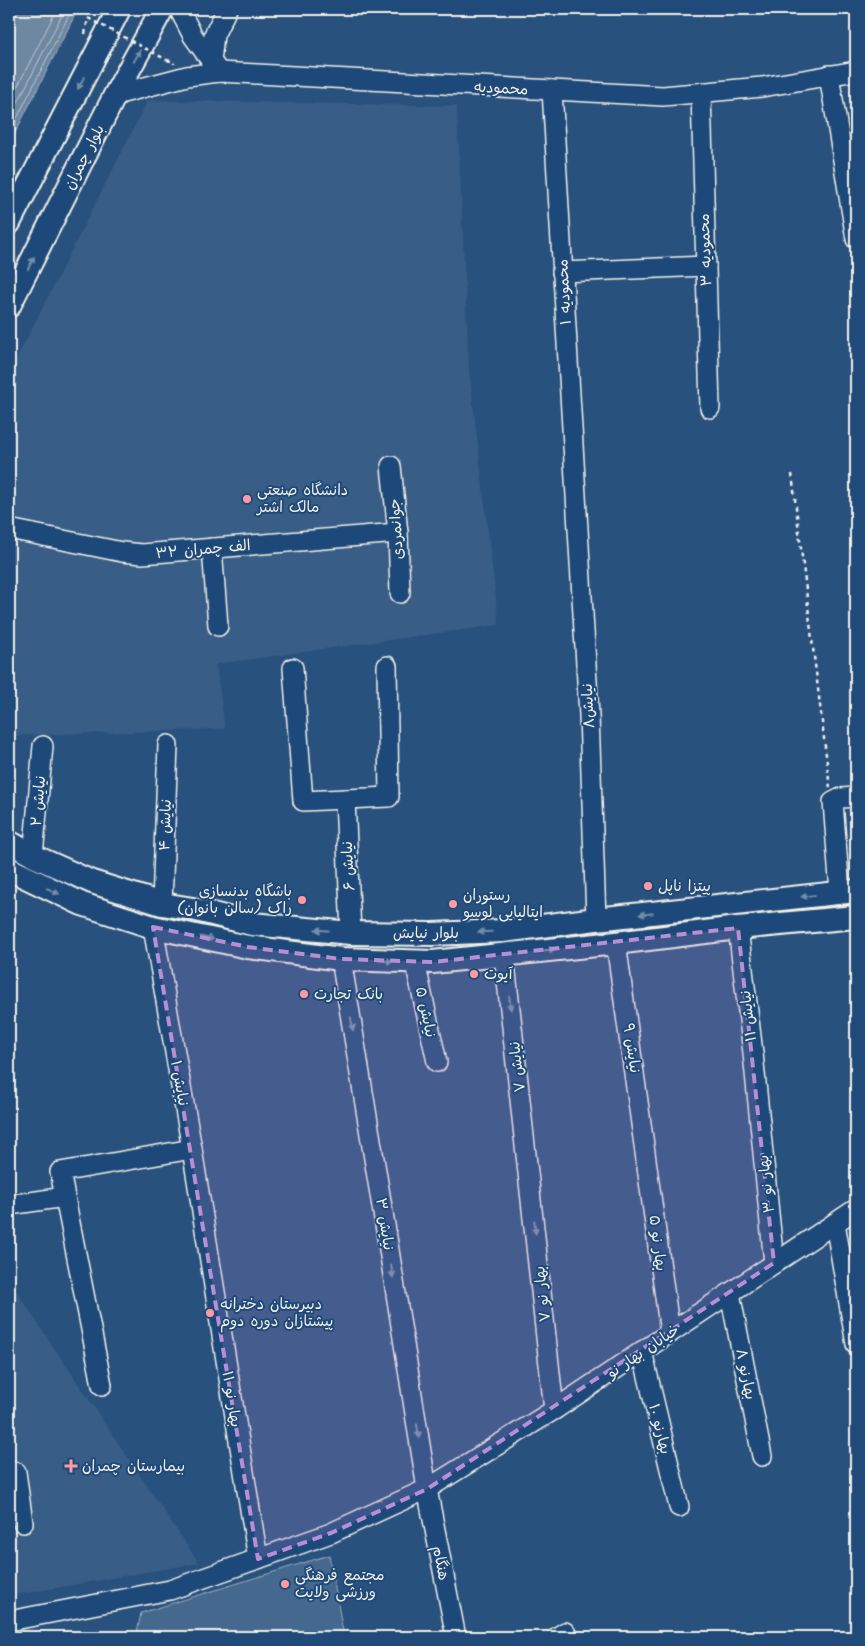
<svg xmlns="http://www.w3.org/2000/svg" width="865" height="1646" font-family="Kalam,'Playpen Sans Arabic',sans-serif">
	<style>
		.built { fill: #375d86 }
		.green { fill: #45688e; stroke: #9cacbb }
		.water { fill: #6e88a2; stroke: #a4b2be }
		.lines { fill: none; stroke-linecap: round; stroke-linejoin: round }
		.shore { stroke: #bec7cc; stroke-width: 1 }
		.minor-casing { stroke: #f4f1e8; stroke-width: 22 }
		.major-casing { stroke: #f4f1e8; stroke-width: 26 }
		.path { stroke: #f4f1e8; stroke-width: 2.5; stroke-dasharray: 4 4; stroke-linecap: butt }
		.minor { stroke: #1f4a7a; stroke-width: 19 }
		.major { stroke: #1f4a7a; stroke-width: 22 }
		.path-bridge { stroke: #f4f1e8; stroke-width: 2.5; stroke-dasharray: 4 4; stroke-linecap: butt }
		.oneway { fill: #748da6 }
		.marked { fill: #b88ed4; fill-opacity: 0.2; stroke: #b88ed4; stroke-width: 4; stroke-dasharray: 10 6; stroke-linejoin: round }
		.poi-dot { fill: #ff9aa2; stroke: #1f4a7a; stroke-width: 2 }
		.labels { text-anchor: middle; stroke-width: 4; stroke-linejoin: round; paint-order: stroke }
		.street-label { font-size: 15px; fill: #f4f1e8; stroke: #1f4a7a }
		.poi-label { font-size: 15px; fill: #f4f1e8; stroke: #1f4a7a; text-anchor: start }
	</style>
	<rect width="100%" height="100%" fill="#28517e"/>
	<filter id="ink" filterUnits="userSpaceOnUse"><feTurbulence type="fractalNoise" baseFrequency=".02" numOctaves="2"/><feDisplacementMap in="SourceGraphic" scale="10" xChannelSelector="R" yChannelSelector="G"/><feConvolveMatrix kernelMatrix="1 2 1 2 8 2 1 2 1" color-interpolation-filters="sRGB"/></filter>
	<g filter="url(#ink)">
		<g class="built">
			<polygon points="148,100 457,106 469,368 499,625 216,664 225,729 9,736 9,373"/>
			<polygon points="9,1280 53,1346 199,1563 9,1596"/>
		</g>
		<polygon class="green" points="329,1555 344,1637 136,1637 141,1613"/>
		<polygon class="water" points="9,9 78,9 9,145"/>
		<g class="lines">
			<g class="shore">
				<polyline points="9,103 57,9"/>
				<polyline points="9,120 65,9"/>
				<polyline points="9,134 72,9"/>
			</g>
			<defs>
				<g id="minor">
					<polyline points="179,9 193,36 219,72"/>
					<polyline points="211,62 214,35 227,9"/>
					<polyline points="829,75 856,239"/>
					<polyline points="552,90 589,715 596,919"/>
					<polyline points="701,93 710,408"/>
					<polyline points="115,95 187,76 219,72 663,96 762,87 856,71"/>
					<polyline points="562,272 706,266"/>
					<polyline points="391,466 398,533 400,593"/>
					<polyline points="9,529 122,552 142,554 398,533"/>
					<polyline points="212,548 218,626"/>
					<polyline points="293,668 303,801 389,797 387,666"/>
					<polyline points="345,799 351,933"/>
					<polyline points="33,856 43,746"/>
					<polyline points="840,892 833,802 841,798 856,797"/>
					<polyline points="162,904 168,745"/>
					<polyline points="153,927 192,1149 258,1559"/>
					<polyline points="738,928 753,1053 774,1263"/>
					<polyline points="616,943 670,1333"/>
					<polyline points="504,954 554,1410"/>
					<polyline points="341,959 386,1231 427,1489 456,1637"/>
					<polyline points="415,962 437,1062"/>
					<polyline points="9,1205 65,1197"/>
					<polyline points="835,1223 856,1344"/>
					<polyline points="730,1293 762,1456"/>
					<polyline points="642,1351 679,1507"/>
					<polyline points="102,1385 60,1172 192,1149"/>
					<polyline points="9,1470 16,1472 23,1523"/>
					<polyline points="9,1621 170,1590 331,1533 427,1489 554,1410 856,1209"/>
					<polyline points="557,1637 565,1632 568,1637"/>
				</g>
				<g id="major">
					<polyline points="9,223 119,9"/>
					<polyline points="9,306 115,95 162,9"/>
					<polyline points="9,842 36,857 92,882 162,904 193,909 252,924 351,933 432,934 503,931 596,919 856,891"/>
					<polyline points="9,869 82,904 153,927 248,947 341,959 433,962 616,943 738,928 856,917"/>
				</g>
			</defs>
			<use href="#minor" class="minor-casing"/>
			<use href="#major" class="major-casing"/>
			<g class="path">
				<polyline points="85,34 88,18"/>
				<polyline points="167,60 174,62 174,64"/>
				<polyline points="792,474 830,788"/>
			</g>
			<use href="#minor" class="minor"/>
			<use href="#major" class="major"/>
			<polyline class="path-bridge" points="88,18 167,60"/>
		</g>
		<defs><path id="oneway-solid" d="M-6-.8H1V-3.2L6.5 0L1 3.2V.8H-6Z" transform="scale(1.25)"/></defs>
		<g class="oneway">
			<use href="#oneway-solid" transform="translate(137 56) rotate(-61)"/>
			<use href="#oneway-solid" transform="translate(81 83) rotate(118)"/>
			<use href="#oneway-solid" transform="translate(31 263) rotate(-63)"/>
			<use href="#oneway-solid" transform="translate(53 891) rotate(25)"/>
			<use href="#oneway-solid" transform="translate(808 896) rotate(173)"/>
			<use href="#oneway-solid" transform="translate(646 914) rotate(174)"/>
			<use href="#oneway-solid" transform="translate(322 930) rotate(-175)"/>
			<use href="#oneway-solid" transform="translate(485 932) rotate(178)"/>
			<use href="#oneway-solid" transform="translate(207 938) rotate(12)"/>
			<use href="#oneway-solid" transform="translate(548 950) rotate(-6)"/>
			<use href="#oneway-solid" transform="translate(386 961) rotate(3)"/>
			<use href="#oneway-solid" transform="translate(510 1003) rotate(83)"/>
			<use href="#oneway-solid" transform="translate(352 1024) rotate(80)"/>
			<use href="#oneway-solid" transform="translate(535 1227) rotate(84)"/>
			<use href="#oneway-solid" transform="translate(392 1271) rotate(81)"/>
			<use href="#oneway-solid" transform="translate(418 1431) rotate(81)"/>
		</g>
	</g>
	<path class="marked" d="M153 927 248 947 341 959 433 962 738 928 774 1263 427 1489 331 1533 258 1559Z"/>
	<g class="poi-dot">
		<circle cx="247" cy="499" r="5"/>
		<circle cx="648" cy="886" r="5"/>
		<circle cx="302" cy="900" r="5"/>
		<circle cx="453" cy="904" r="5"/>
		<circle cx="474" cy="974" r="5"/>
		<circle cx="304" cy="994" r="5"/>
		<circle cx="210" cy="1313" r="5"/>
		<path d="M68.5 1458.5h5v5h5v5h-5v5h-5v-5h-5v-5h5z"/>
		<circle cx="285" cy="1584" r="5"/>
	</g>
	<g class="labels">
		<g class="street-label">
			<text transform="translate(501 88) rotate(3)" y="5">محمودیه</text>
			<text transform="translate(84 157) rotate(-63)" y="5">بلوار چمران</text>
			<text transform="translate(705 250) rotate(-92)" y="5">۳ محمودیه</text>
			<text transform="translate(564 292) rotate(-93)" y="5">۱ محمودیه</text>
			<text transform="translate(396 529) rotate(-94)" y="5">جوانمردی</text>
			<text transform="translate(203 549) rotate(-5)" y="5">۳۲ الف چمران</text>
			<text transform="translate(588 706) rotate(-93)" y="5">نیایش۸</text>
			<text transform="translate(38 801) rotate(-85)" y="5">نیایش ۲</text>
			<text transform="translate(165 825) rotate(-88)" y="5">نیایش ۴</text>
			<text transform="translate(348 866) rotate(-93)" y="5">نیایش ۶</text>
			<text x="426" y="938">بلوار نیایش</text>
			<text transform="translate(426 1012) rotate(78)" y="5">نیایش ۵</text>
			<text transform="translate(748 1016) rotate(-97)" y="5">نیایش ۱۱</text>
			<text transform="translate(632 1048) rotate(82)" y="5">نیایش ۹</text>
			<text transform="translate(517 1067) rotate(-97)" y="5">نیایش ۷</text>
			<text transform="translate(180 1083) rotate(80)" y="5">نیایش ۱</text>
			<text transform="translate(766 1184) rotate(-96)" y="5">۳ بهار نو</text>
			<text transform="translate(385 1224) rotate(81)" y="5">نیایش ۳</text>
			<text transform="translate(658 1243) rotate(83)" y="5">۵ بهار نو</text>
			<text transform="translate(542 1294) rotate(-96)" y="5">۷ بهار نو</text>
			<text transform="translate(643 1351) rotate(-34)" y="5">خیابان بهار نو</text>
			<text transform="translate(746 1374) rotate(79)" y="5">۸ بهارنو</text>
			<text transform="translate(232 1399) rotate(81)" y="5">۱۱ بهار نو</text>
			<text transform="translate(660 1429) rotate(76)" y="5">۱۰ بهارنو</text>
			<text transform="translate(441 1563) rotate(79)" y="5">هنگام</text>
		</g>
		<g class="poi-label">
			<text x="257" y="495">دانشگاه صنعتی<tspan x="257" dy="17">مالک اشتر</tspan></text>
			<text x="658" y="891">پیتزا ناپل</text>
			<text x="292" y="896" text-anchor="end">باشگاه بدنسازی<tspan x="292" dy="17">راک (سالن بانوان)</tspan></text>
			<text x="463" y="900">رستوران<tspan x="463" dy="17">ایتالیایی لوسو</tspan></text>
			<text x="484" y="979">آیوت</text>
			<text x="314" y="999">بانک تجارت</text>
			<text x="220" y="1309">دبیرستان دخترانه<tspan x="220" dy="17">پیشتازان دوره دوم</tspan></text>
			<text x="82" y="1471">بیمارستان چمران</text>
			<text x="295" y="1580">مجتمع فرهنگی<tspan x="295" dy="17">ورزشی ولایت</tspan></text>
		</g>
	</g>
	<rect width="865" height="1646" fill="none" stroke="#1f4a7a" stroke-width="30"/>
	<rect x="15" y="15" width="835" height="1616" fill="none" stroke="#f4f1e8" stroke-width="2" filter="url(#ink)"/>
</svg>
